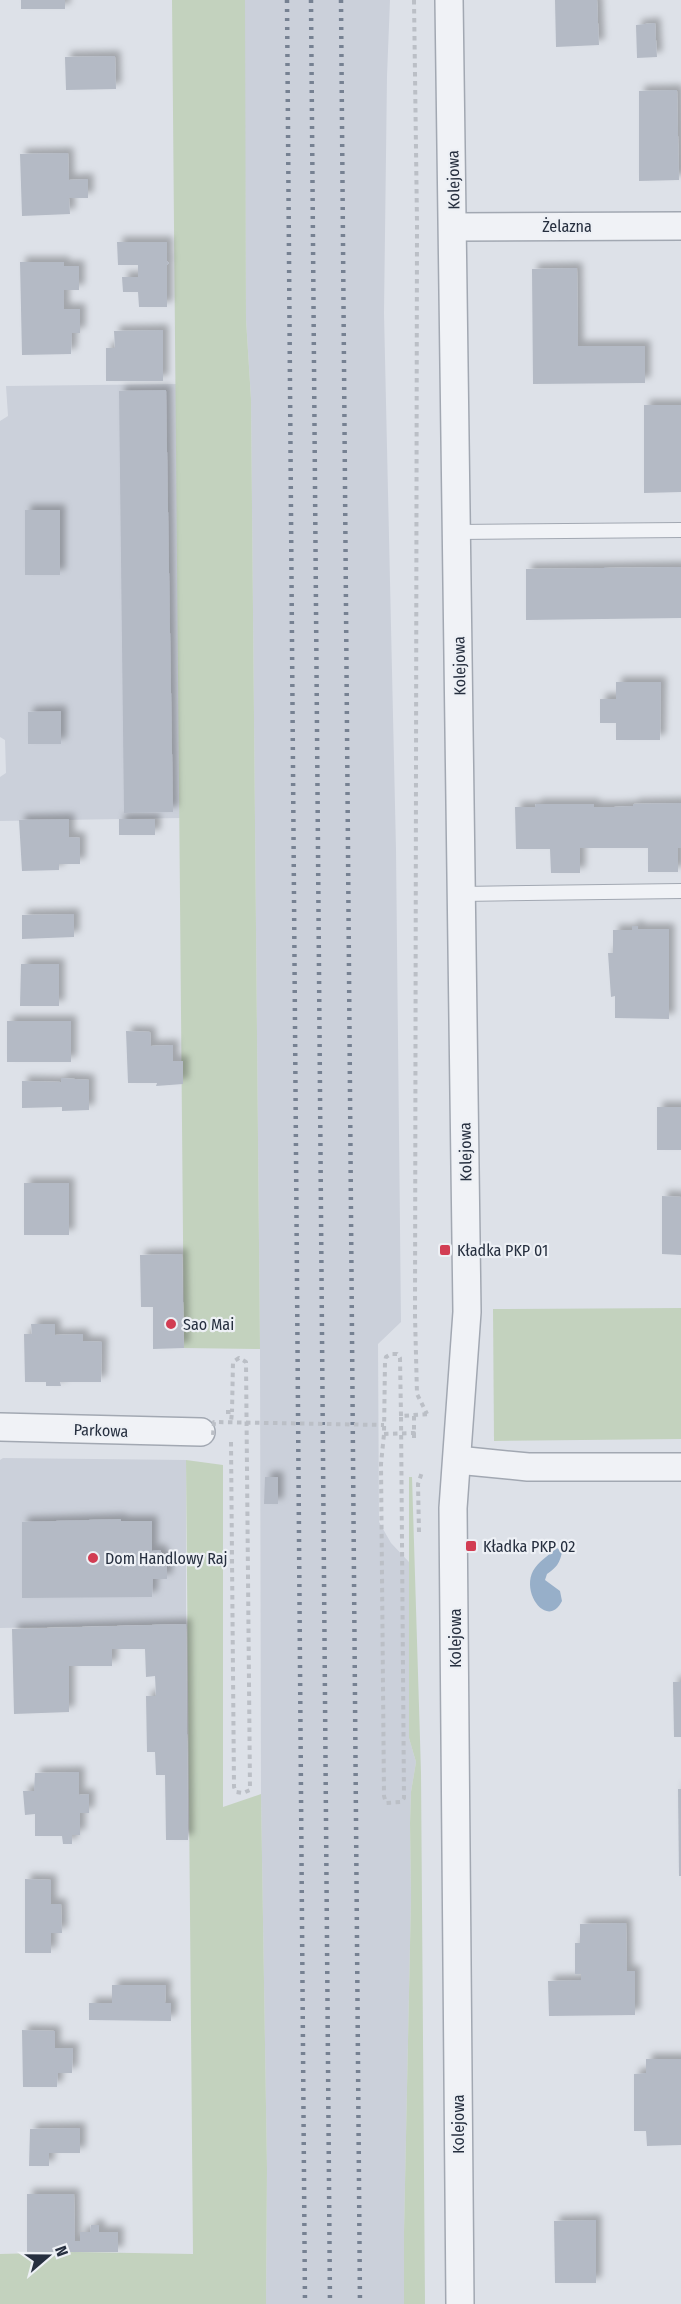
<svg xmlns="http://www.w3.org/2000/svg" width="681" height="2304" font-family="'Fira Sans Condensed',sans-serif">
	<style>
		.built { fill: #cbd0da }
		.green { fill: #c3d2be }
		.water { fill: #97afc9 }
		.building { fill: #b4bac5; filter: url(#shadow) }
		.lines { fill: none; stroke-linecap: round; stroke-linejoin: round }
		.service-casing { stroke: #a2a8b2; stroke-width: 16 }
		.minor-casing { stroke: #a2a8b2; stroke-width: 30 }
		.path { stroke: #bbbfc6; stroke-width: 4; stroke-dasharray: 4.5 4.5; stroke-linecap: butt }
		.service { stroke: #f0f2f6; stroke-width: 14 }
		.minor { stroke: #f0f2f6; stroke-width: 27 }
		.rail { stroke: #768192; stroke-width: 4.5; stroke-dasharray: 3 6; stroke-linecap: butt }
		.path-bridge { stroke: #bbbfc6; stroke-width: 4; stroke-dasharray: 4.5 4.5; stroke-linecap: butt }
		.poi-dot { fill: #d23d53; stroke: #edf0f5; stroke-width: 2 }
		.labels { text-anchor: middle; stroke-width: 4.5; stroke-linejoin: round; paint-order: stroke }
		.street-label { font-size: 16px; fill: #262f3f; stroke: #edf0f5 }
		.poi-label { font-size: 16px; fill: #262f3f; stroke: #edf0f5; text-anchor: start }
	</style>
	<defs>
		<filter id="shadow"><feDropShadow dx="5.5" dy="-5.5" stdDeviation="3" flood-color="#0004"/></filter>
	</defs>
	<rect width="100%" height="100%" fill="#dde1e8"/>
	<g class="built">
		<polygon points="244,0 390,0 387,76 384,313 396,850 401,1322 378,1344 379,1522 391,1543 409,1562 409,1738 416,1762 411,1792 410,1823 411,1897 404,2232 404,2304 266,2304 267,2168 261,1794 260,1349 251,399 246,319"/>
		<polygon points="176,384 180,818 0,821 0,777 6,773 5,740 0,737 0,421 8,416 6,386"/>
		<polygon points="3,1458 186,1460 186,1624 0,1628 0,1460"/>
	</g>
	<g class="green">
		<polygon points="172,0 245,0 246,319 251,399 260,1349 184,1348"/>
		<polygon points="681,1308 681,1439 494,1441 493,1309"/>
		<polygon points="186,1460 223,1465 223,1807 261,1794 267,2168 266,2304 0,2304 0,2254 75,2252 193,2254"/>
		<polygon points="409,1477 412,1477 421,1772 425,2304 404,2304 404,2232 411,1897 410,1823 411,1792 416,1762 409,1738"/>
	</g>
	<path class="water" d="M557 1548 562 1552C560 1563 556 1568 547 1574L545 1580 560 1591 562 1601C548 1629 521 1594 533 1571 538 1562 549 1555 557 1548Z"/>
	<g class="building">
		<rect x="21" y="0" width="44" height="9"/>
		<polygon points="555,0 597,0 599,45 556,47"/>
		<polygon points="655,23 657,57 637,58 636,25"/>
		<polygon points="115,56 116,89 66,90 65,57"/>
		<polygon points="677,90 679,180 639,181 639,91"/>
		<polygon points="68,153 69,180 88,179 88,198 69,198 70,214 22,216 20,154"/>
		<polygon points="117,242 167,242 167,261 169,263 167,265 167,307 139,307 138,292 123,292 122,277 138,277 138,265 118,265"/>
		<polygon points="20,262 64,262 64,266 79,266 79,290 64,290 64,309 80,309 80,333 72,333 71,354 22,355"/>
		<polygon points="577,268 578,346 645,346 645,383 533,384 532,269"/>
		<polygon points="163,330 163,381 106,381 106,348 115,348 114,331"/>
		<polygon points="166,390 173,812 124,813 119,391"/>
		<polygon points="644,405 681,405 681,492 644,493"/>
		<rect x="25" y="510" width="35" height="65"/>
		<polygon points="681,567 681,618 526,620 526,569"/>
		<polygon points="616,682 661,682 660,740 616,740 616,723 600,723 600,699 616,699"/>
		<polygon points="61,711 61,744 28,744 28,712"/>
		<polygon points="681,803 681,848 678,848 678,872 648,872 648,848 580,848 580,873 551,873 550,849 516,849 515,807 535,807 536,804 594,804 594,807 614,807 633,806 633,804"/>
		<polygon points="69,819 69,837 80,838 80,864 59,864 59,870 22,871 19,820"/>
		<rect x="119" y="819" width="36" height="16"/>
		<polygon points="74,914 74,937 22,939 22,915"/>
		<polygon points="632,926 638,926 638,929 669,929 669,1019 615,1018 615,996 611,997 608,953 613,953 613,930 632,930"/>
		<polygon points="21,964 59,964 59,1006 20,1006"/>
		<rect x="7" y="1021" width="64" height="41"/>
		<polygon points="126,1031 150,1032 151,1046 173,1045 173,1061 183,1061 183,1084 156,1086 157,1083 128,1083"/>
		<polygon points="61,1078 89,1080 89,1110 62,1111 62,1107 22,1108 22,1081 61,1082"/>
		<rect x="657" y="1107" width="24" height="43"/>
		<rect x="24" y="1183" width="45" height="52"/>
		<polygon points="662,1196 681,1197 681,1255 662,1254"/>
		<polygon points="182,1254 184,1348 153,1349 153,1307 141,1307 140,1255"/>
		<polygon points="31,1324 55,1324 55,1335 83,1334 83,1341 102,1342 101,1382 60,1382 61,1386 46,1386 46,1382 25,1382 24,1334 32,1334"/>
		<polygon points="265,1477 278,1477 278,1504 264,1504"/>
		<polygon points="121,1519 121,1521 152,1521 152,1551 160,1550 167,1565 167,1579 153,1579 152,1597 22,1598 22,1522"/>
		<polygon points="186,1624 188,1840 166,1840 165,1775 156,1775 155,1752 147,1752 146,1696 156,1696 155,1676 146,1677 145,1649 112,1649 112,1666 69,1666 69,1712 14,1714 12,1629"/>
		<polygon points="673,1682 681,1682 681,1737 674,1737"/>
		<polygon points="79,1772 79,1795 89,1794 89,1813 80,1813 80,1835 72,1835 72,1844 63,1844 62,1836 35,1836 35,1814 25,1815 23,1791 34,1791 35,1773"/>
		<polygon points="678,1789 681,1789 681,1876 679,1876"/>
		<polygon points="25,1879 51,1880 51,1904 61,1904 62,1933 51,1933 51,1953 25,1953"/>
		<polygon points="626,1923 627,1971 635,1971 635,2015 549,2016 548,1981 581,1980 581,1974 575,1974 575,1943 580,1943 580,1924"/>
		<polygon points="112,1985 166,1985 165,2003 171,2003 171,2021 89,2020 89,2003 112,2003"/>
		<polygon points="22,2030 55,2031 55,2048 73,2048 72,2073 58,2073 57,2087 23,2087"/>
		<polygon points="646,2059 681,2059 681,2145 647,2146 646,2131 634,2131 634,2074 646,2073"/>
		<polygon points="80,2128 80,2153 49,2153 49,2166 29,2166 30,2129"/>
		<polygon points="27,2194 74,2194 75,2241 80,2241 80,2232 90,2232 91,2225 99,2225 99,2232 118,2232 118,2252 27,2252"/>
		<polygon points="596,2220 596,2283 555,2283 554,2221"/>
	</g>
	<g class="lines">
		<defs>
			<g id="service">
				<polyline points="458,532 681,530"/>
				<polyline points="462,894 681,891"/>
			</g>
			<g id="minor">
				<polyline points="449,0 467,1312 453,1508 460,2304"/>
				<polyline points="454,227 681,226"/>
				<polyline points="0,1427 201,1432"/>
				<polyline points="457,1460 528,1467 681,1467"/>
			</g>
		</defs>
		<use href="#service" class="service-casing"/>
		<use href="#minor" class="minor-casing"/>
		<g class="path">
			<polyline points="414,0 417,223 415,1316 417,1394 427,1414"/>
			<polyline points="226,1412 232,1412 231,1422"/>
			<polyline points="401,1416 400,1358 397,1354 391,1354 386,1357 385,1361 384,1434 381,1464 384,1796 386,1803 401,1802 404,1798 401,1416 429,1414"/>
			<polyline points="414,1416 414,1438"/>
			<polyline points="231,1442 234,1787 236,1792 243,1793 250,1790 246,1362 239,1358 233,1362 232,1412"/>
			<polyline points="419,1532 418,1484 422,1472"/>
		</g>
		<use href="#service" class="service"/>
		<use href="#minor" class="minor"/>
		<g class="rail">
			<polyline points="287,0 305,2304"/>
			<polyline points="311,0 330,2304"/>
			<polyline points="341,0 360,2304"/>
		</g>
		<g class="path-bridge">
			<polyline points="384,1434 414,1433 414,1438"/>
			<polyline points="213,1435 214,1422 384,1425"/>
		</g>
	</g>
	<g class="poi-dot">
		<rect x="439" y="1244" width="12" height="12" rx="3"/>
		<circle cx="171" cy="1324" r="6"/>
		<rect x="465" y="1540" width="12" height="12" rx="3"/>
		<circle cx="93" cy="1558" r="6"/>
	</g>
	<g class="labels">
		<g class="street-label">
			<text transform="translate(453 180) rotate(-91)" y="6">Kolejowa</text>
			<text x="567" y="232">Żelazna</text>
			<text transform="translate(459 666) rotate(-91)" y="6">Kolejowa</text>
			<text transform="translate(465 1152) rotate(-91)" y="6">Kolejowa</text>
			<text transform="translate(101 1430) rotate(2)" y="6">Parkowa</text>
			<text transform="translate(455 1638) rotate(-90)" y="6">Kolejowa</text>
			<text transform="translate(458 2124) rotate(-90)" y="6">Kolejowa</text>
		</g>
		<g class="poi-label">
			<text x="457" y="1256">Kładka PKP 01</text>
			<text x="183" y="1330">Sao Mai</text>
			<text x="483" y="1552">Kładka PKP 02</text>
			<text x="105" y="1564">Dom Handlowy Raj</text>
		</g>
	</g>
	<g transform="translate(48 2256) rotate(70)" stroke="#edf0f5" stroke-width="4.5" paint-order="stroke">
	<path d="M0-4.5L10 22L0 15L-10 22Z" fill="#262f3f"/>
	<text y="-9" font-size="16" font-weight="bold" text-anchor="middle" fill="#262f3f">N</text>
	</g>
</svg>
